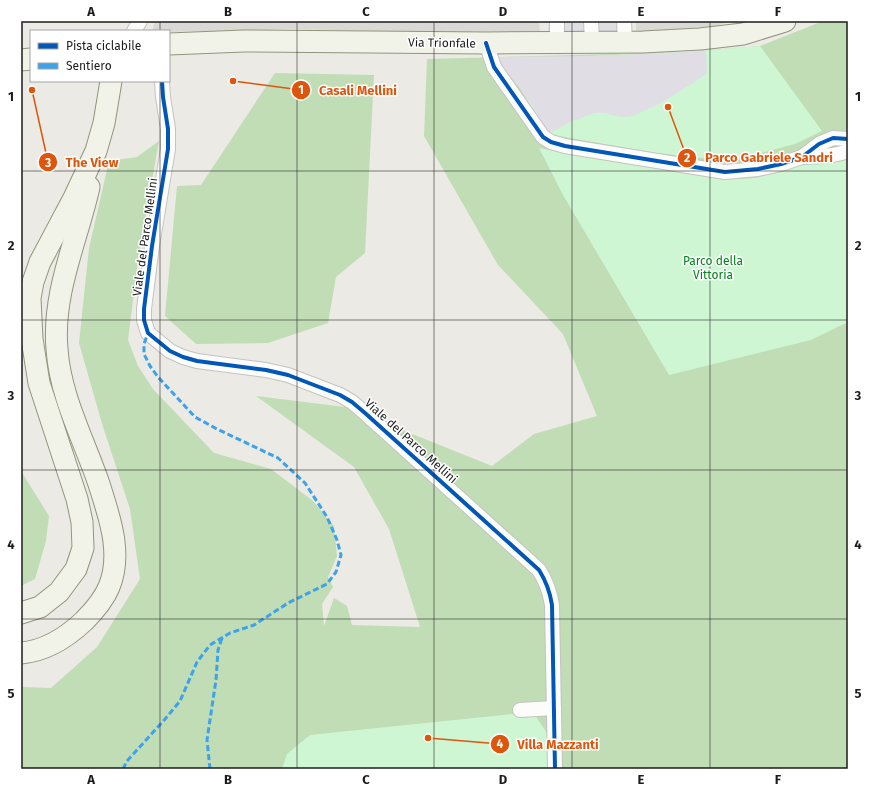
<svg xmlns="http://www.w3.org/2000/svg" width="869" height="790" font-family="'Fira Sans',sans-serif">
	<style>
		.residential { fill: #dad9d6 }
		.forest { fill: #c0ddb6 }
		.park { fill: #cff6d3 }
		.plaza { fill: #e0dee4 }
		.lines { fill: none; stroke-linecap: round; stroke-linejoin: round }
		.street-casing { stroke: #c4c3c0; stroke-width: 16 }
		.secondary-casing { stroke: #91957c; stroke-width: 23 }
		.street { stroke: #fcfcfb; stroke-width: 14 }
		.secondary { stroke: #f1f3e8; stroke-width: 21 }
		.quiet { stroke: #3da2ea; stroke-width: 3; stroke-dasharray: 6 3; stroke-linecap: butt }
		.cycleway-casing { stroke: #fff; stroke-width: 6 }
		.cycleway { stroke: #0057b8; stroke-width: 4 }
		.grid { fill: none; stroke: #1c1c1c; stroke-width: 1; stroke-opacity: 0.55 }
		.labels { text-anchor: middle; stroke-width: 3; stroke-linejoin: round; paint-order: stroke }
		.street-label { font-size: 12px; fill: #1c1c1c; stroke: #fff }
		.park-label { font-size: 12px; fill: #01831b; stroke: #fff }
		.leader { fill: none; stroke: #de560d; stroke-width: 1.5 }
		.callout-dot { fill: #de560d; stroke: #fff; stroke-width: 1.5 }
		.mark-label { font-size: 12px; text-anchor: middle; font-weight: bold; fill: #fff }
		.callout-label { font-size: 13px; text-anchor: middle; font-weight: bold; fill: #de560d; stroke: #fff; stroke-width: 3; stroke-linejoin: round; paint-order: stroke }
		.neatline { fill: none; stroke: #1c1c1c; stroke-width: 1.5 }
		.grid-label { font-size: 13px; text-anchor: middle; font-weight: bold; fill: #1c1c1c }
	</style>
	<rect width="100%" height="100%" fill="#eceae4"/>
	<g class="residential">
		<polygon points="155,21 539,21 540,35 289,29 169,32 169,31 152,31"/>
		<polygon points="636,21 733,21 715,26 636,33"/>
	</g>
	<g class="forest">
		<polygon points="823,21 848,21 848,769 113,769 113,768 111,769 21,769 21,687 51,688 97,647 140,579 130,509 103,427 79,343 89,248 109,161 137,157 159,141 139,253 128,340 138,366 153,389 214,453 271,469 313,501 334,526 337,556 328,577 333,587 322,604 324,626 334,598 347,606 352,625 420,627 389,529 354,467 256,396 345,407 492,466 534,434 597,416 563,334 498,265 424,136 427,59 685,52 760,46"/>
		<polygon points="275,73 374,75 365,253 336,277 328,323 268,343 196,344 165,316 177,186 201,185"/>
		<polygon points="21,471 49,516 46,541 35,579 21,586"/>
	</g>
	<g class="park">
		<polygon points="760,46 822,131 795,144 731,161 656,153 547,134 520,88 505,71 591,56 685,52"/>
		<polygon points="539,148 609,161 739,179 756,178 796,166 848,156 848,322 811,340 669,375 563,195"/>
		<polygon points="533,712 552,741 551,769 282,769 287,754 310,735"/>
	</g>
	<g class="plaza">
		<polygon points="548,21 628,21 628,42 548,43"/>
		<polygon points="706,50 707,73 695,82 659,104 633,116 625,117 614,116 605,113 595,113 573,121 547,134 537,114 520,88 495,57 591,56 685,52"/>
	</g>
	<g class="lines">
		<defs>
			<g id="street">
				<polyline points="557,21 557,43"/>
				<polyline points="591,21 592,43"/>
				<polyline points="624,21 625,42"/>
				<polyline points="134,31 140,21"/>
				<polyline points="486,43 494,67 543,137 551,142 565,146 725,172 758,169 781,164 802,157 819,144 833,138 848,139"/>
				<path d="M162 81 163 97 168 129V149L152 246 144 309V320L148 333 170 351 183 357 197 361 266 370 288 375 340 395 352 402 365 413 539 570C546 581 550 592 552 605L555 769"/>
				<path d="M802 157C818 156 833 157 848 151"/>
				<polyline points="520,710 554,708"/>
			</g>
			<g id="secondary">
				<polyline points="169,44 244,41 486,43 643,42 700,39 743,34 785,21"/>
				<polyline points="21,60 31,59"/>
				<polyline points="21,613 40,607 59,592 76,569 83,548 82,522 77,499 39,383 32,339 30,298 33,282 40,262 74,198 96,151 104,123 111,81"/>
				<path d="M21 653C45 651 67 637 84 621 94 611 104 599 109 587 123 553 109 516 99 484 84 440 60 396 57 349 52 293 77 241 89 187"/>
			</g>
		</defs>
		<use href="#street" class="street-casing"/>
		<use href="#secondary" class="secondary-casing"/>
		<use href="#street" class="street"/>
		<use href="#secondary" class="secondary"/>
		<g class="quiet">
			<polyline points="41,22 41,21"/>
			<polyline points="123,769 127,761 166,718 180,701 197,662 210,645 230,633 254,625 288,603 327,584 336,572 341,555 337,540 327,517 305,483 278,458 217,429 195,417 158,377 150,366 144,354 144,344 148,333"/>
			<polyline points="210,769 207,740 216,680 218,650 222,638"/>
		</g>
		<defs>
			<g id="cycleway">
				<polyline points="486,43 494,67 543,137 551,142 565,146 725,172 758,169 781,164 802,157 819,144 833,138 848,139"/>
				<path d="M162 81 163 97 168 129V149L152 246 144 309V320L148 333 170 351 183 357 197 361 266 370 288 375 340 395 352 402 365 413 539 570C546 581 550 592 552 605L555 769"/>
			</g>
		</defs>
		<use href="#cycleway" class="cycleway-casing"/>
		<use href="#cycleway" class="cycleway"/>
	</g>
	<path class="grid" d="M160 21V31M297 21V769M434 21V769M572 21V769M710 21V769M160 81V769M21 171H848M21 320H848M21 470H848M21 619H848"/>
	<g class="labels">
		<g class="street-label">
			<text transform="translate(442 43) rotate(1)" y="4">Via Trionfale</text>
			<text transform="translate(145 237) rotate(-82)" y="4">Viale del Parco Mellini</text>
			<text transform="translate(411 441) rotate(42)" y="4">Viale del Parco Mellini</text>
		</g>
		<g class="park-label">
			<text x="713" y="265">Parco della<tspan x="713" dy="14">Vittoria</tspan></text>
		</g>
	</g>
	<path class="leader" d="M233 81L301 90M668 107L687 158M32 90L48 162M428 738L500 744"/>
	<g class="callout-dot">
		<circle cx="233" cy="81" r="4"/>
		<circle cx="668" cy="107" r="4"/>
		<circle cx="32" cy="90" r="4"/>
		<circle cx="428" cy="738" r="4"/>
		<circle cx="301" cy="90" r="10"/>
		<circle cx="687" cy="158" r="10"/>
		<circle cx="48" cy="162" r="10"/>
		<circle cx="500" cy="744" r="10"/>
	</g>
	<g class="mark-label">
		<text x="301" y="94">1</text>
		<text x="687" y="162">2</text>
		<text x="48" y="167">3</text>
		<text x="500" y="748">4</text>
	</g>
	<g class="callout-label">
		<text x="358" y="95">Casali Mellini</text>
		<text x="769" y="162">Parco Gabriele Sandri</text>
		<text x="92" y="167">The View</text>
		<text x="558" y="749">Villa Mazzanti</text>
	</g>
	<rect width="869" height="790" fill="none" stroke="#ffffff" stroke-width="44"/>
	<rect x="30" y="30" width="140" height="52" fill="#ffffff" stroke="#a4a4a4"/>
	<rect x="38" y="43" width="20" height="6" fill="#0057b8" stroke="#a4a4a4"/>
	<text x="66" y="50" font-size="12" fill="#1c1c1c">Pista ciclabile</text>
	<rect x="38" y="63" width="20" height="6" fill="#3da2ea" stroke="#a4a4a4"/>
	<text x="66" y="70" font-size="12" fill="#1c1c1c">Sentiero</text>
	<rect x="22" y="22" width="825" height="746" class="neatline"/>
	<g class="grid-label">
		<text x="91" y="16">A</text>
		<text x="228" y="16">B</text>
		<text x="366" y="16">C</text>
		<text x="503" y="16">D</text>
		<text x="641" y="16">E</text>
		<text x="778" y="16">F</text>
		<text x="11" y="101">1</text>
		<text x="858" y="101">1</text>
		<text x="11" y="250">2</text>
		<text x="858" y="250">2</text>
		<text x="11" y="400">3</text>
		<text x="858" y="400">3</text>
		<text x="11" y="549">4</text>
		<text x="858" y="549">4</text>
		<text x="11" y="698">5</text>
		<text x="858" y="698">5</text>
		<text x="91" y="784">A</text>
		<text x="228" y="784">B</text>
		<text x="366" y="784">C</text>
		<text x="503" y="784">D</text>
		<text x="641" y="784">E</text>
		<text x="778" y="784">F</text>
	</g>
</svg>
